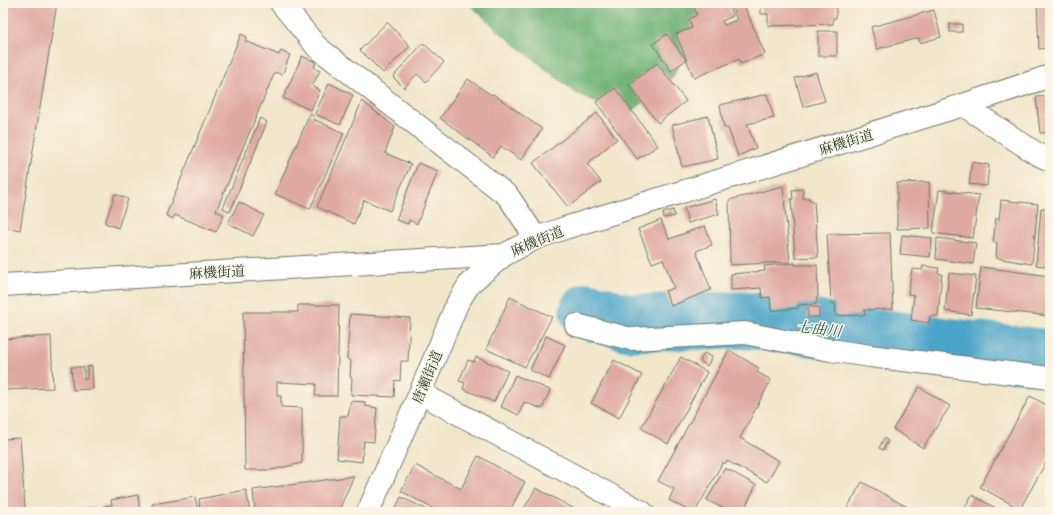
<svg xmlns="http://www.w3.org/2000/svg" width="1053" height="515" font-family="Alegreya,'Noto Serif JP',serif">
	<style>
		.forest { fill: #71b478; stroke: #487856 }
		.lines { fill: none; stroke-linecap: round; stroke-linejoin: round }
		.river { stroke: #4ba4c9; stroke-width: 57 }
		.building { fill: #dfaaa2 }
		.minor-casing { stroke: #687868; stroke-width: 24 }
		.tertiary-casing { stroke: #687868; stroke-width: 24 }
		.minor { stroke: #fff; stroke-width: 22 }
		.tertiary { stroke: #fff; stroke-width: 22 }
		.labels { text-anchor: middle; stroke-width: 3; stroke-linejoin: round; paint-order: stroke }
		.street-label { font-size: 14px; fill: #1f3d34; stroke: #fcf5e5 }
		.water-label { font-size: 15px; font-style: italic; fill: #2c5c61; stroke: #fcf5e5 }
	</style>
	<rect width="100%" height="100%" fill="#fcf5e5"/>
	<filter id="ink" filterUnits="userSpaceOnUse"><feTurbulence type="fractalNoise" baseFrequency=".025" numOctaves="2"/><feDisplacementMap in="SourceGraphic" scale="8" xChannelSelector="R" yChannelSelector="G"/><feConvolveMatrix kernelMatrix="1 2 1 2 8 2 1 2 1" color-interpolation-filters="sRGB"/></filter>
	<filter id="wash" filterUnits="userSpaceOnUse"><feTurbulence type="fractalNoise" baseFrequency=".012" numOctaves="4" result="noise"/><feDisplacementMap in="SourceGraphic" scale="16" xChannelSelector="R" yChannelSelector="G"/><feGaussianBlur stdDeviation="0.9" result="paint"/><feColorMatrix in="noise" values="0 0 0 0 0 0 0 0 0 0 0 0 0 0 0 0 0 1.4 0 .05"/><feComposite in="paint" operator="in"/></filter>
	<g filter="url(#wash)">
		<rect width="100%" height="100%" fill="#f1e6c9"/>
		<polygon class="forest" points="468,3 715,3 710,5 673,76 628,115 576,93 501,33"/>
		<g class="lines">
			<polyline class="river" points="588,311 630,323 739,320 764,322 954,347 1050,358"/>
		</g>
		<g id="blocks">
			<g class="building">
				<polygon points="3,3 57,3 20,230 3,227"/>
				<polygon points="695,3 727,3 733,16 722,21 724,25 737,20 730,3 743,3 765,54 741,64 739,59 694,78 676,34 692,28 689,19 697,15 693,4"/>
				<polygon points="761,3 836,3 836,18 833,18 833,24 768,26 768,14 761,14"/>
				<polygon points="1037,3 1050,3 1050,48 1039,49"/>
				<polygon points="934,10 941,37 920,43 919,38 877,49 871,27"/>
				<polygon points="387,22 410,46 383,73 360,50"/>
				<rect x="950" y="24" width="12" height="8"/>
				<rect x="818" y="31" width="19" height="25"/>
				<polygon points="241,34 247,37 245,41 279,55 281,51 290,55 282,75 275,72 216,211 224,215 216,232 175,215 173,219 166,215"/>
				<polygon points="667,34 686,60 671,71 653,44"/>
				<polygon points="423,43 444,62 426,82 417,74 404,88 393,77"/>
				<polygon points="302,56 316,62 314,68 320,71 312,86 320,90 311,110 283,98"/>
				<polygon points="657,63 686,101 658,123 629,85"/>
				<polygon points="816,72 825,101 803,107 795,78"/>
				<polygon points="468,79 491,95 493,94 542,129 521,160 501,146 493,157 440,118"/>
				<polygon points="329,83 353,95 340,125 315,114"/>
				<polygon points="615,88 658,146 637,159 596,102"/>
				<polygon points="767,94 774,118 747,124 756,148 738,156 728,128 724,128 720,105"/>
				<polygon points="1050,96 1050,132 1040,133 1036,97"/>
				<polygon points="362,101 395,127 385,153 411,164 390,211 364,200 354,224 317,207"/>
				<polygon points="597,113 617,139 587,164 601,182 568,207 533,163"/>
				<polygon points="310,114 315,117 313,119 344,133 310,209 275,194"/>
				<polygon points="708,116 718,159 682,167 672,125"/>
				<polygon points="260,118 267,122 230,212 223,208"/>
				<polygon points="972,162 989,165 987,186 969,184"/>
				<polygon points="418,163 438,171 417,224 409,220 408,224 396,220"/>
				<polygon points="929,182 930,228 897,229 897,183"/>
				<polygon points="783,186 790,262 730,265 729,200"/>
				<polygon points="803,189 803,198 810,198 810,201 814,201 818,257 795,258 791,199 793,199 792,190"/>
				<polygon points="939,190 979,195 973,238 933,233"/>
				<polygon points="115,194 128,199 118,228 105,223"/>
				<polygon points="715,199 719,214 688,223 684,208"/>
				<polygon points="1001,200 1038,204 1032,264 996,258 997,243 993,242 996,218 999,220"/>
				<polygon points="239,202 264,215 253,236 228,223"/>
				<polygon points="1041,208 1050,209 1050,267 1036,265"/>
				<polygon points="673,210 675,216 664,218 663,213"/>
				<polygon points="661,220 669,239 705,226 712,245 696,251 711,290 671,306 665,291 674,288 663,259 652,263 638,229"/>
				<polygon points="890,233 893,309 864,310 865,315 836,316 835,303 831,303 827,234"/>
				<polygon points="902,235 932,238 930,257 900,254"/>
				<polygon points="937,238 976,243 973,264 936,259"/>
				<polygon points="795,263 795,265 817,265 818,297 817,297 816,304 798,305 798,308 771,311 770,297 762,298 761,288 731,290 731,274 765,271 764,266"/>
				<polygon points="923,266 939,268 938,273 942,274 938,316 930,316 929,323 911,320 914,295 908,294 912,269 922,270"/>
				<polygon points="981,267 1050,276 1050,316 976,308"/>
				<polygon points="949,273 976,276 971,315 945,311"/>
				<polygon points="510,297 552,317 525,367 486,349"/>
				<polygon points="298,305 339,305 337,396 315,396 316,384 277,382 277,396 281,396 281,407 302,408 302,463 271,470 245,470 243,312 298,312"/>
				<rect x="808" y="307" width="11" height="10"/>
				<polygon points="350,314 410,318 408,361 401,361 400,381 395,380 394,397 351,395 352,378 350,377 351,361 347,359"/>
				<polygon points="51,336 53,388 3,390 3,339"/>
				<polygon points="546,336 565,345 549,379 530,370"/>
				<polygon points="729,350 759,368 757,372 771,380 740,438 779,461 767,482 727,461 725,464 723,462 695,512 691,512 669,500 674,489 658,481"/>
				<polygon points="704,353 712,357 707,366 700,361"/>
				<polygon points="476,357 508,371 494,402 463,389 465,383 459,381 468,360 474,362"/>
				<polygon points="681,357 707,372 668,444 641,428"/>
				<polygon points="614,360 642,375 619,418 591,403"/>
				<polygon points="92,366 93,389 73,390 71,367 84,367 84,379 87,379 87,367"/>
				<polygon points="515,375 550,390 542,409 524,402 519,415 501,407"/>
				<polygon points="919,387 950,406 923,448 893,429"/>
				<polygon points="1030,396 1050,407 1050,455 1020,509 980,487"/>
				<polygon points="351,401 365,402 365,406 377,408 374,442 364,441 362,462 337,459 340,416 348,416"/>
				<polygon points="20,438 25,508 3,509 3,439"/>
				<polygon points="884,438 888,441 883,450 879,448"/>
				<polygon points="478,456 525,482 509,512 439,512 401,491 415,465 461,489"/>
				<polygon points="725,468 756,485 743,512 730,512 707,500"/>
				<polygon points="354,476 338,512 255,512 253,490"/>
				<polygon points="862,482 916,512 845,512"/>
				<polygon points="536,488 580,512 522,512"/>
				<polygon points="246,490 250,512 200,512 199,499"/>
				<polygon points="138,495 140,512 104,512 103,506 112,505 111,500"/>
				<polygon points="972,495 1003,512 962,512"/>
				<polygon points="195,497 198,512 153,512 152,504"/>
				<polygon points="401,497 432,512 394,512"/>
				<polygon points="95,507 96,512 69,512 69,511"/>
			</g>
		</g>
	</g>
	<g filter="url(#ink)">
		<use href="#blocks" fill-opacity="0" stroke="#687868" stroke-width="1"/>
		<g class="lines">
			<defs>
				<g id="minor">
					<polyline points="281,3 317,47 508,196 536,238"/>
					<polyline points="963,105 1037,154 1050,160"/>
					<polyline points="576,325 631,339 745,333 830,350 870,356 1050,378"/>
					<polyline points="420,393 642,512"/>
				</g>
				<g id="tertiary">
					<polyline points="3,285 504,255 536,238 565,228 963,105 1050,76"/>
					<polyline points="368,512 420,393 457,304 470,283 504,255"/>
				</g>
			</defs>
			<use href="#minor" class="minor-casing"/>
			<use href="#tertiary" class="tertiary-casing"/>
			<use href="#minor" class="minor"/>
			<use href="#tertiary" class="tertiary"/>
		</g>
	</g>
	<g class="labels">
		<g class="street-label">
			<text transform="translate(846 142) rotate(-17)" y="5">麻機街道</text>
			<text transform="translate(537 241) rotate(-23)" y="5">麻機街道</text>
			<text transform="translate(217 272) rotate(-3)" y="5">麻機街道</text>
			<text transform="translate(427 377) rotate(-67)" y="5">唐瀬街道</text>
		</g>
		<g class="water-label">
			<text transform="translate(819 329) rotate(7)" y="5">七曲川</text>
		</g>
	</g>
	<rect width="1053" height="515" fill="none" stroke="#fcf5e5" stroke-width="16"/>
</svg>
